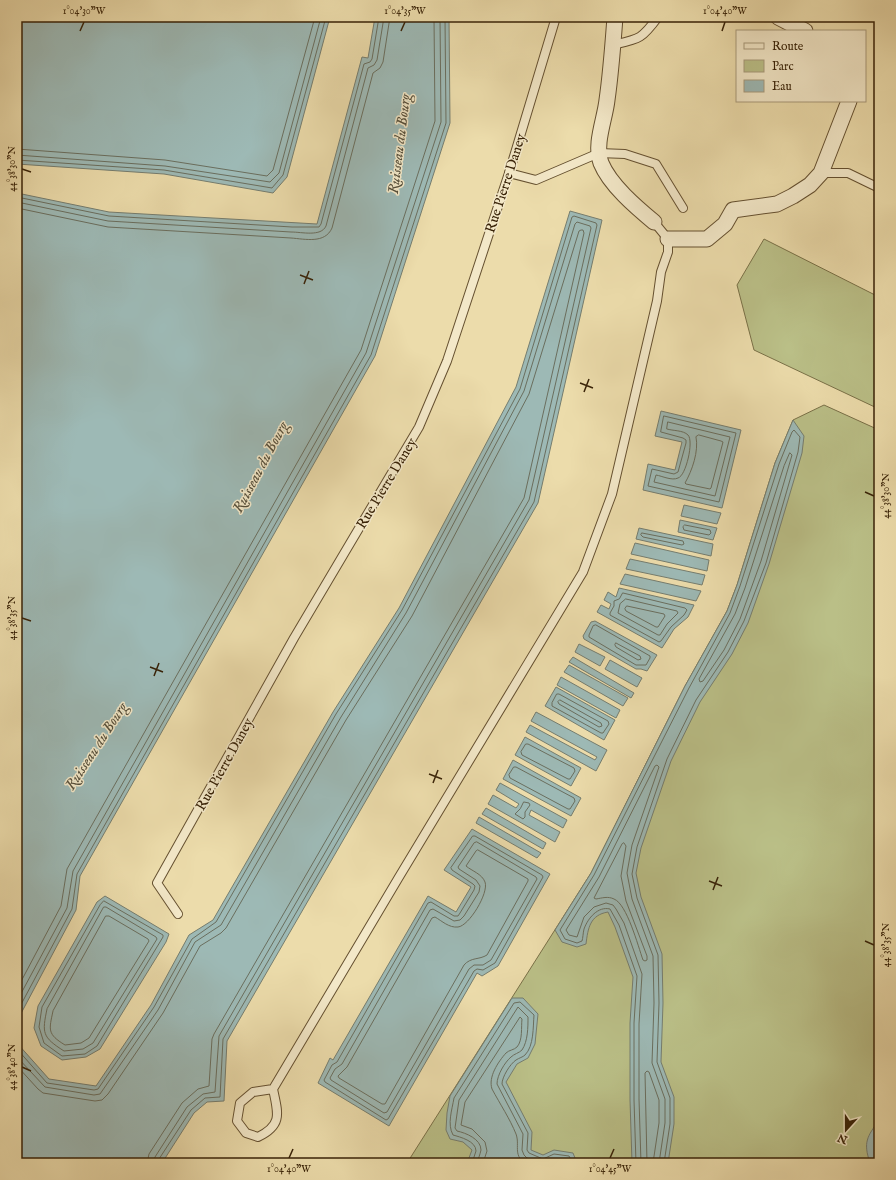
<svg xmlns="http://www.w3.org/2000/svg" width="896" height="1180" font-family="'IM FELL English',serif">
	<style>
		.green { fill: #babf87; stroke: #797047 }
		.water { fill: #9db9b5; stroke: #757d6f }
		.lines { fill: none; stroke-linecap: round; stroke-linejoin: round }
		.shore { stroke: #6a6e5e; stroke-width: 1 }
		.lane-casing { stroke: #655030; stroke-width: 10 }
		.street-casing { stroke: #655030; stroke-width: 17 }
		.lane { stroke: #f3e8c8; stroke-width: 8 }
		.street { stroke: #f3e8c8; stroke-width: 15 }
		.ticks { fill: none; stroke: #382207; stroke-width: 1.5 }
		.labels { text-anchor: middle; stroke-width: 3; stroke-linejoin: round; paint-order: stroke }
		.street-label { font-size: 14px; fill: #382207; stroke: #f3e8c8 }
		.water-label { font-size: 15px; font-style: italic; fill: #564f3b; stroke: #f3e8c8 }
		.neatline { fill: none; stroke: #382207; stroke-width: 1.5 }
		.ticks-label { font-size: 10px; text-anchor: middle; fill: #382207 }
	</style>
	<rect width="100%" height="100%" fill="#ecdcab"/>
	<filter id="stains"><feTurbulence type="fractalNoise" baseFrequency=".005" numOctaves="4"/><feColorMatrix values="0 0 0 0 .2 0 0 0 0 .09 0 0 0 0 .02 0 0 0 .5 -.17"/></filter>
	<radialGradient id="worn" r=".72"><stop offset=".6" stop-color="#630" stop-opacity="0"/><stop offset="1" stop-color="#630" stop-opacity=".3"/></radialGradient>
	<g class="green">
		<polygon points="764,239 879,297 879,409 754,350 737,285"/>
		<polygon points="824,405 879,430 879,1163 407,1163 591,873 685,686 727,611 737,585 775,463 793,420"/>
	</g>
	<g class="water">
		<polygon points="17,17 330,17 287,177 273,193 164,174 17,164"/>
		<polygon points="375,17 449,17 450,123 375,356 80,876 76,910 17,1021 17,193 109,212 317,224 362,57 368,58"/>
		<polygon points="570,211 602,220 538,503 227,1041 224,1101 207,1102 194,1113 162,1163 17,1163 17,1043 49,1079 96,1086 151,1005 189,935 213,920 333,712 399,608 516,387"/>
		<polygon points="661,411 741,430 722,508 643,490 648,464 675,470 682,442 655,436"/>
		<path d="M793 420 804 436 802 453 769 564 748 623 732 654 700 702 671 761 641 848 636 873 641 897 662 954 663 1003 661 1062 674 1097V1124L668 1163H632L630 1100V1023L633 977 615 927 608 912C590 915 588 928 586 944L577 947 562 942 555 930 591 873 685 686 727 611 737 585 775 463Z"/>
		<polygon points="684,505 721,513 717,524 681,516"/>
		<polygon points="680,520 717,528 713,540 678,532"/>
		<polygon points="639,528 713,544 711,556 636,539"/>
		<polygon points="635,543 709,560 707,571 631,554"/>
		<polygon points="630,559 705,575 702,585 626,569"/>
		<polygon points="625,574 701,591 696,601 620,584"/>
		<polygon points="619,588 694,605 688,617 674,629 662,648 597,612 601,605 609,609 611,604 604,600 608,592 616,597"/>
		<polygon points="595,621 657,655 647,671 641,669 636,669 584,639 583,636 591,622"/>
		<polygon points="579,644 605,657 600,666 575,652"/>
		<polygon points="573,657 634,693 631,698 569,662"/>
		<polygon points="610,660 642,678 637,687 605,669"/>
		<polygon points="569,665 628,698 623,706 564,672"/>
		<polygon points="561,677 620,710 616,718 557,685"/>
		<polygon points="556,687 615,720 604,740 545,706"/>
		<polygon points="536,712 607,750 596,771 526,732 530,725 595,760 597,757 531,721"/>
		<polygon points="525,737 581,768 571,786 515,755"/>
		<polygon points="513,760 581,798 571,816 503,779"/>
		<polygon points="500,783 567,820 563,828 531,810 529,815 560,832 555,842 488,804 493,795 516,808 519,804 496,790"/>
		<polygon points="486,808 546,843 543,849 482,814"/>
		<polygon points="479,817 541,853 537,858 476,823"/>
		<polygon points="472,829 550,874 498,966 482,976 477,973 389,1126 318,1083 330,1058 333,1060 428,896 456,912 471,887 444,870"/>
		<polygon points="105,896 169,934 166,942 100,1049 86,1057 62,1060 41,1046 34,1028 38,1006 97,902"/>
		<polygon points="512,998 523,998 538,1014 535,1044 528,1058 517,1064 506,1082 532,1132 531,1150 543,1155 554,1150 573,1153 577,1163 467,1163 472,1150 463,1142 450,1139 446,1130 447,1113 450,1096"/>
		<path d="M879 1120V1135L875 1146 879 1163H870C863 1142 867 1137 879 1120Z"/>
	</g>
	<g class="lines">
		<g class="shore">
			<polyline points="17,149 165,160 267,176 273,170 315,17"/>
			<polyline points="17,155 165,166 270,182 279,173 321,17"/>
			<polyline points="17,160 164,170 272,188 283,175 326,17"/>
			<polyline points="17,197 109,216 292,227 319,227 321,224 364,64 370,62 372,59 379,17"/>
			<path d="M17 202 108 221 291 232C302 232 321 237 326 226L368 68 374 65 377 60 384 17"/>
			<path d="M17 208 108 227 291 238C305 239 325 244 332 228L373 73 380 68 383 62 390 17"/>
			<polygon points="664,416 736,433 719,502 648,486 652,469 674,474 678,472 686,443 686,440 683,438 661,432"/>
			<path d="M668 422 730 437 715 496 654 482 656 475C662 476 672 481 678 478 686 476 694 441 688 435 683 430 673 431 667 429Z"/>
			<path d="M699 435 721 441 723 442 711 488 710 489 686 484 685 483C692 471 699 451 696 437Z"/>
			<polygon points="790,453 792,455 761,561 740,619 724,650 703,681 700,682 699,679 735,614 745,588 784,466"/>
			<polygon points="685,525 710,530 711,533 709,535 684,530 683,527"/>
			<polygon points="642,533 683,541 684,544 682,545 643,537 641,535"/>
			<polygon points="623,593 685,608 687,610 684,615 671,627 661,641 659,642 610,615 610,613 614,606 614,601 619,599"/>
			<polygon points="626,599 677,611 678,613 667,624 660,635 658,635 618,613 620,604"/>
			<polygon points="627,606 664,614 665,616 658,627 656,627 626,611 625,609"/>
			<polygon points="596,625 650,656 650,658 646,665 636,665 589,637 589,635 593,626"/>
			<polygon points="616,643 640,656 641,659 638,660 616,647 615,645"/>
			<polygon points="557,694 559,694 608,721 609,724 603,733 601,733 552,706 552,703"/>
			<polygon points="560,700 601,723 602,726 599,727 559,704 558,702"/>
			<polygon points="526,744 528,744 574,768 575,771 570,779 568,779 522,755 521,752"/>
			<polygon points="514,767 516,767 574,798 575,801 570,809 568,809 510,778 509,775"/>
			<polygon points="524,802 529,803 530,805 525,812 525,817 523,819 515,814 520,809"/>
			<polygon points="473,836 475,836 542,875 543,877 495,963 483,970 477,969 474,971 388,1119 386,1120 325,1082 324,1080 332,1065 337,1062 428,903 431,902 454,916 458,916 460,913 474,890 475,886 473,884 452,870 451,868"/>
			<polygon points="477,842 536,877 537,879 491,960 483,965 474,965 469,969 387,1112 384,1113 331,1080 330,1078 335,1069 342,1064 430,910 433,909 454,921 460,920 464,916 479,892 480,886 476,880 459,869 458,867 474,843"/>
			<path d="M624 843 626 846 621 876 626 901 647 956V960L645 961 643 960C638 946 627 904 614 899 608 896 602 898 596 899L594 898 622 844Z"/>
			<path d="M478 850 528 879V881L487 955C479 960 471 957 464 965L385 1104H382L339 1078 338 1076 347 1067 432 918 435 917C442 921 449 928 458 927 469 926 489 893 485 882 482 874 472 871 466 866L476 851Z"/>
			<polygon points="104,901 163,935 163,937 97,1046 85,1054 62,1056 44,1043 39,1027 42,1007 100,905"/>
			<path d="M104 907H106L156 937 157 939 93 1043 83 1049 64 1051C42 1037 42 1033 47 1009Z"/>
			<path d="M106 916H109L148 939 149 941 89 1038 81 1043 65 1045C47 1034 49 1030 53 1011Z"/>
			<polyline points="17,989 61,906 67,869 361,350 435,121 434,17"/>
			<polyline points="17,1001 67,908 73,871 366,353 441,122 440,17"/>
			<polyline points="17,1012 72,909 77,874 371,355 446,123 445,17"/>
			<polyline points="17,1049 47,1083 94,1090 98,1089 154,1007 192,939 216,922 336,714 402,610 520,389 572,217 574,216 596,223 597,225 534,502 223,1039 220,1097 205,1098 191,1110 159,1159 158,1163"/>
			<polyline points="17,1057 45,1087 94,1095 100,1094 158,1010 195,942 221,925 341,717 406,613 524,391 575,224 577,222 590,226 591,228 529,500 219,1036 215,1092 203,1094 187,1107 155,1157 153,1163"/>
			<polyline points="17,1066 38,1089 43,1093 95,1101 102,1100 108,1094 163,1013 200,946 221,933 226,928 346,720 412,616 529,394 579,231 581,230 583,230 584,233 524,498 214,1034 212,1039 209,1086 198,1089 182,1103 149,1154 147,1163"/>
			<path d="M472 1163C473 1159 475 1155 476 1151 476 1141 460 1137 453 1135 447 1124 452 1110 454 1098L514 1003 520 1002 534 1015C533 1027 534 1046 525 1055 523 1057 519 1058 516 1060 510 1064 502 1077 502 1084L528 1133 527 1150 529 1153 543 1159 554 1154 569 1156 573 1163"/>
			<path d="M477 1163C478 1159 480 1155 481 1150 481 1139 466 1133 457 1131L455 1128 459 1100 518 1007 528 1017C528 1027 528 1041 522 1050 519 1053 514 1054 511 1057 505 1062 497 1075 497 1084L523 1134 522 1150 524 1155 527 1158 539 1163"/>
			<path d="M483 1163 487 1151 485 1142 472 1129 461 1125 465 1102 520 1017 522 1019C521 1027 523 1040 517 1047 514 1050 509 1050 506 1053 498 1062 488 1077 492 1089 500 1104 510 1119 516 1134 520 1145 513 1154 524 1163"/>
			<path d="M636 1163 634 1100V1023L637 976 619 925 610 909C598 906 588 918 584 929 583 933 583 938 582 941L577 943 565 939 560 930 594 875 689 688 730 613 740 586 779 464 792 432 794 430 800 437 798 452 766 563 744 621 728 652 696 700 667 759 637 847 632 874 637 898 658 955 659 1003 657 1062 670 1098V1124L664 1163"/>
			<polyline points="641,1163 639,1099 639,1024 642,974 624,923 616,909 613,905 606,903 594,907 584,917 577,937 569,935 566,930 599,877 655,766 657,765 659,767 632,845 627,873 632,899 653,956 654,1003 652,1063 665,1099 665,1123 659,1163"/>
			<polyline points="647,1163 645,1073 647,1071 649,1072 659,1100 659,1123 653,1163"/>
		</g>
		<defs>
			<g id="lane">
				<path d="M612 45C639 39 641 40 658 17"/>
				<polyline points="509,173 536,180 599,153 625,154 656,164 683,208"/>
				<polyline points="821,173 848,173 879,188"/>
				<polyline points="178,914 157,883 294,638 419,427 447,361 509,173 556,17"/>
				<path d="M273 1089C278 1113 283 1125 258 1137L246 1133 237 1121 240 1103 253 1092 273 1089 399 877 583 572 612 494 657 301 661 272 668 252V239L654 222"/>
			</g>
			<g id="street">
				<path d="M615 17C613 44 611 72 607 100 605 119 594 144 601 163 610 185 636 207 654 222"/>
				<polyline points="778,17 805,31"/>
				<polyline points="668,239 707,239 725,224 733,210 777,204 793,196 810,185 821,173 849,101"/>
			</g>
		</defs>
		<use href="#lane" class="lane-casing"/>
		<use href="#street" class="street-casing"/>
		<use href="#lane" class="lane"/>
		<use href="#street" class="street"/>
	</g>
	<path class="ticks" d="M80 31 84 22M401 31 405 22M722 31 725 22M22 169 31 172M300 275 313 280M304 284 309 271M580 383 593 388M584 392 589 379M865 492 874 496M22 618 31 621M150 667 163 672M154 676 159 663M429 774 442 779M433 783 438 770M709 881 722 886M713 890 718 877M865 941 874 945M22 1067 31 1071M289 1158 293 1149M610 1158 614 1149"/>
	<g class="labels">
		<g class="street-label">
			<text transform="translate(505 183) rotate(-72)" y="5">Rue Pierre Daney</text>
			<text transform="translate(386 483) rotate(-59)" y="5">Rue Pierre Daney</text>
			<text transform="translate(224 764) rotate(-61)" y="5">Rue Pierre Daney</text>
		</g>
		<g class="water-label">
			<text transform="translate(399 144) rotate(-83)" y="5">Ruisseau du Bourg</text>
			<text transform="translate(260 467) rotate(-62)" y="5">Ruisseau du Bourg</text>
			<text transform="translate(96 746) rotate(-57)" y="5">Ruisseau du Bourg</text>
		</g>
	</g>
	<rect width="896" height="1180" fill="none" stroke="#ecdcab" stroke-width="44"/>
	<rect x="736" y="30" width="130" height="72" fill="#f3e8c8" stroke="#a8997b"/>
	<rect x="744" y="43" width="20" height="6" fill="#f3e8c8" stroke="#a8997b"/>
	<text x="772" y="50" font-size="12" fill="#382207">Route</text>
	<rect x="744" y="60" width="20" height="12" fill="#babf87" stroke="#a8997b"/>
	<text x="772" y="70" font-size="12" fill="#382207">Parc</text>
	<rect x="744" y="80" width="20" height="12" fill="#9db9b5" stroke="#a8997b"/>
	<text x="772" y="90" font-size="12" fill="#382207">Eau</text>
	<g transform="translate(846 1130) rotate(201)" stroke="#f3e8c8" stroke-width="3" paint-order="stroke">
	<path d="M0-3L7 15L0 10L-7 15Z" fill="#382207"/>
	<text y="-6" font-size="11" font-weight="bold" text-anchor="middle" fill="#382207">N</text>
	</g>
	<rect x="22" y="22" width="852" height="1136" class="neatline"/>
	<g class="ticks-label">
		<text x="84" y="14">1°04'30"W</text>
		<text x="405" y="14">1°04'35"W</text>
		<text x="725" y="14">1°04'40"W</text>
		<text transform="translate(11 169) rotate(-90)" y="4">44°38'30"N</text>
		<text transform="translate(885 496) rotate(-90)" y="4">44°38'30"N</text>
		<text transform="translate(11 618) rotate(-90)" y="4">44°38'35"N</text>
		<text transform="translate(885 945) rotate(-90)" y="4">44°38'35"N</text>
		<text transform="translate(11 1067) rotate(-90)" y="4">44°38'40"N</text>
		<text x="289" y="1172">1°04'40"W</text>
		<text x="610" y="1172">1°04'45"W</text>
	</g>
	<rect width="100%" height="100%" filter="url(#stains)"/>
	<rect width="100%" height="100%" fill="url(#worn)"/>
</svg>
